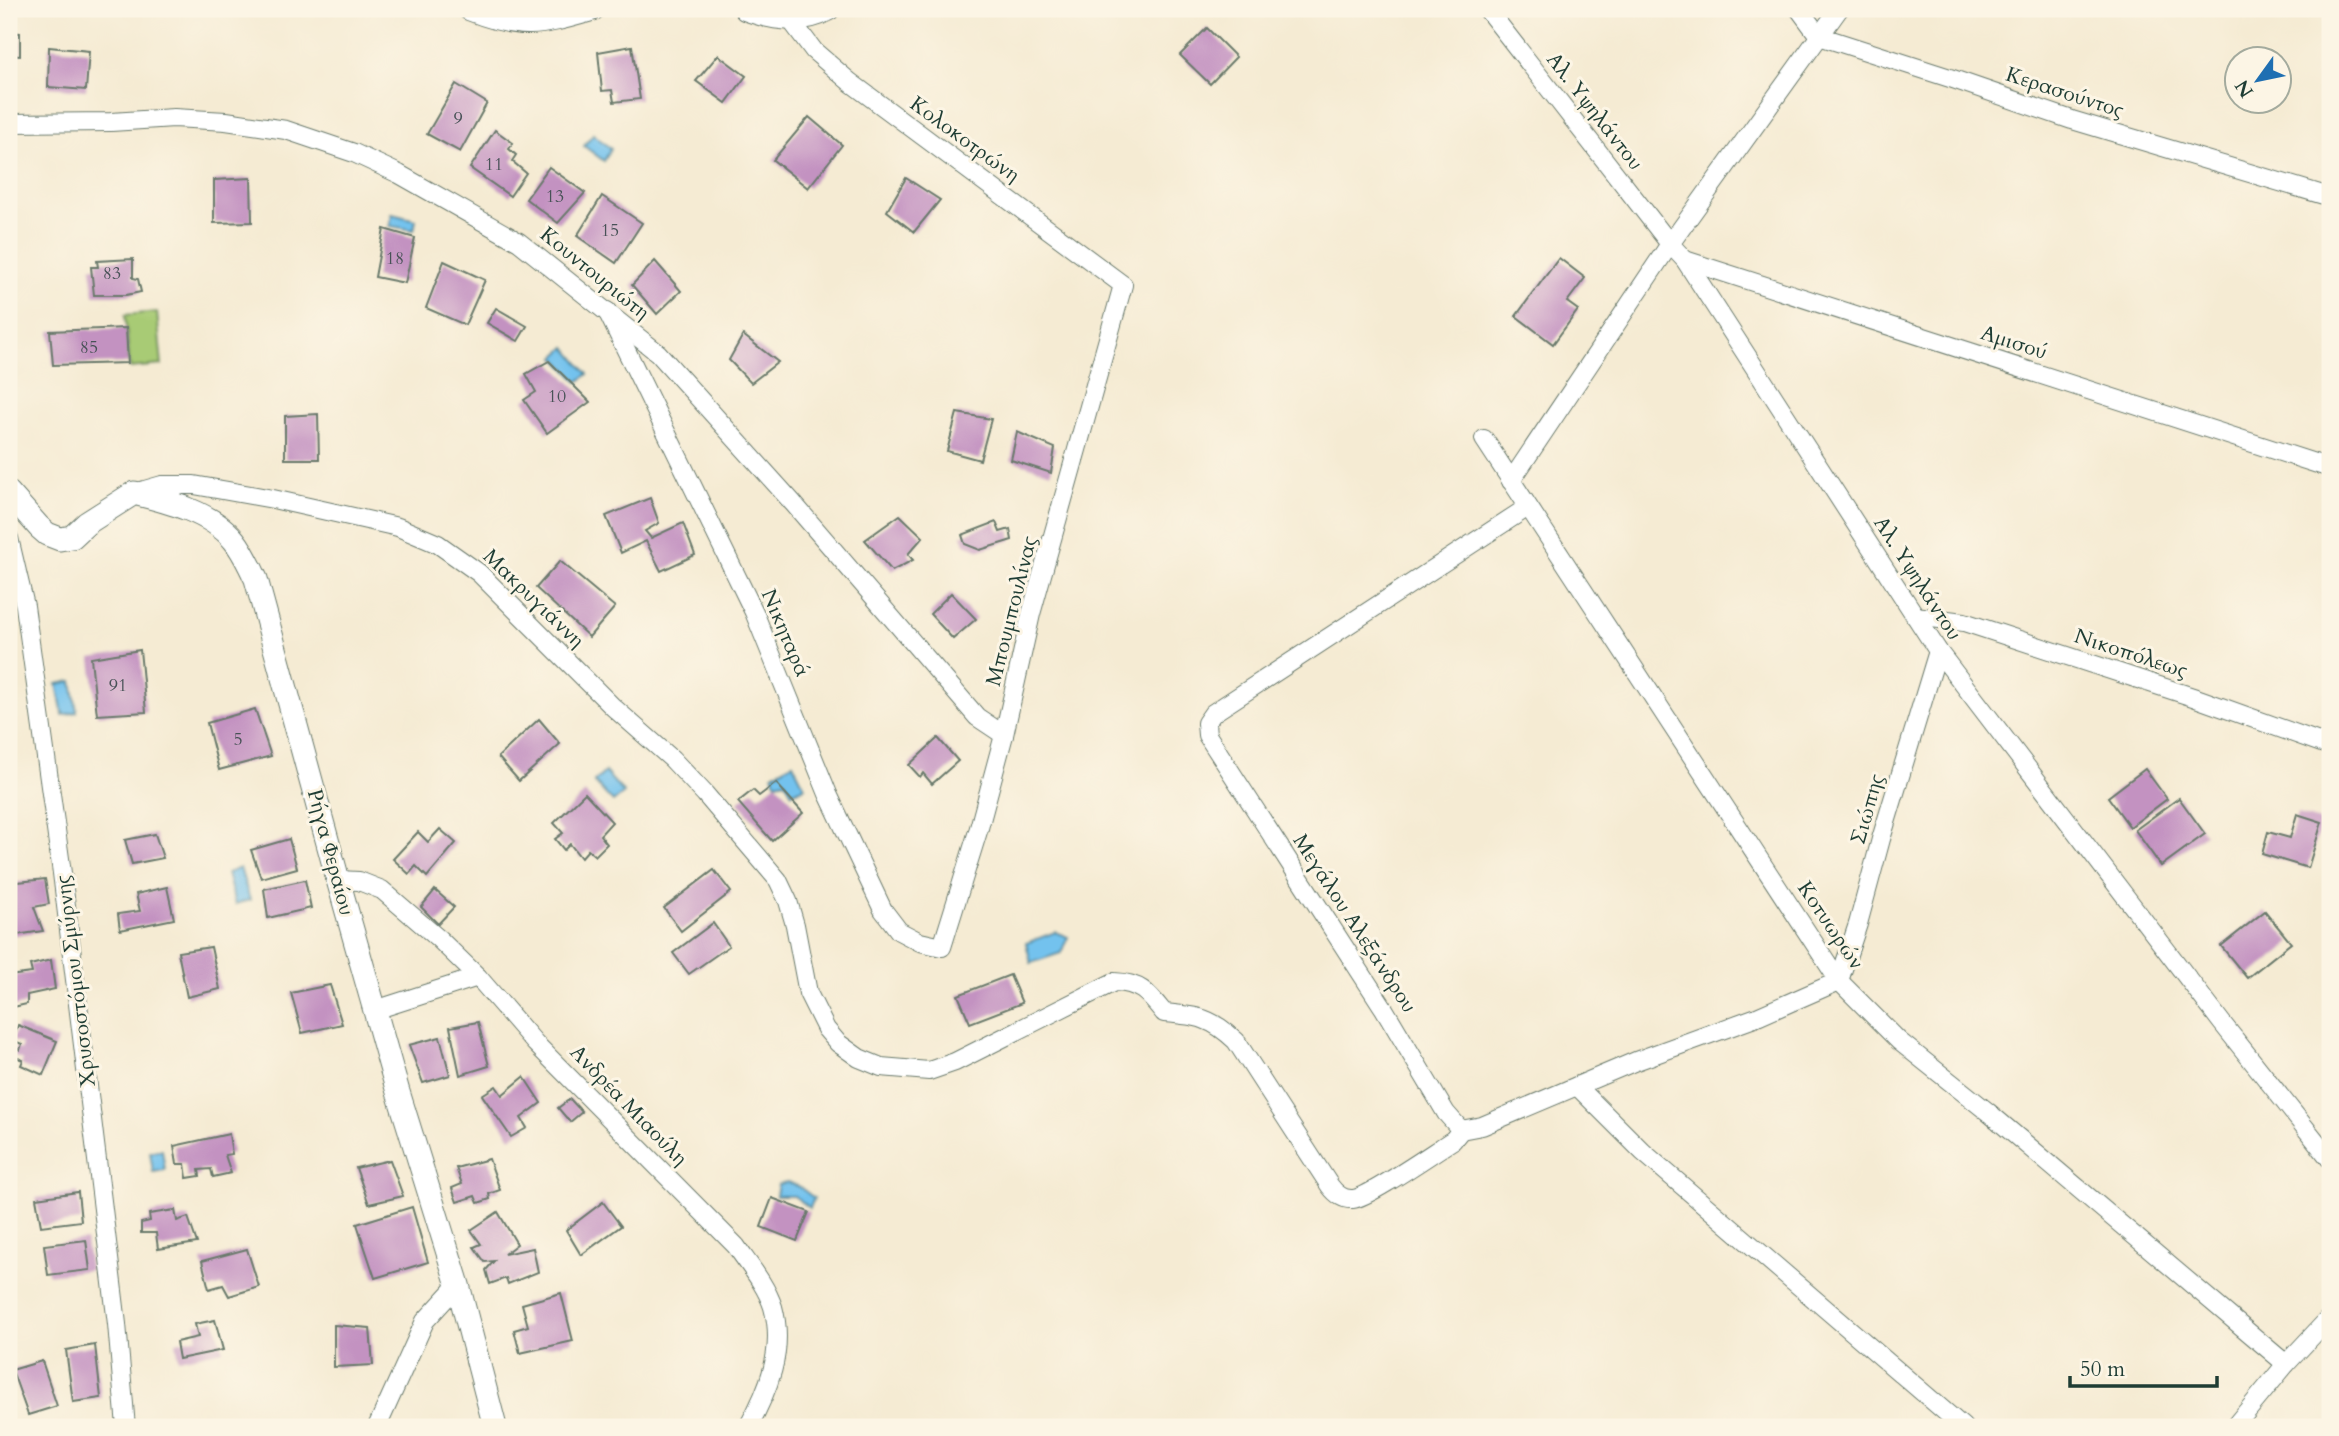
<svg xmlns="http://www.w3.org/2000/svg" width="2339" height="1436" font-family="Cardo,serif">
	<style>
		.green { fill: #a8cb75; stroke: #648454; stroke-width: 2 }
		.water { fill: #73c2ee; stroke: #498091; stroke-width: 2 }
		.building { fill: #c392c1 }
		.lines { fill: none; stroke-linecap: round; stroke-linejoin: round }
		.minor-casing { stroke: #6a7a6c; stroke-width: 20 }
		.tertiary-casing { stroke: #6a7a6c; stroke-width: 25 }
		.minor { stroke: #fff; stroke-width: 18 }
		.tertiary { stroke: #fff; stroke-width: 23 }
		.labels { text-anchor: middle; stroke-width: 6; stroke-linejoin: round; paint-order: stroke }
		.number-label { font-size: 18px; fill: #485257 }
		.street-label { font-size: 21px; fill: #1f3d34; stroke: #fcf5e5 }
	</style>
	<rect width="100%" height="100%" fill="#fcf5e5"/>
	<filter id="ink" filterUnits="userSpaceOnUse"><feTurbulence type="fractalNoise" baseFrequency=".0143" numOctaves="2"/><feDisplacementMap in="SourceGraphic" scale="14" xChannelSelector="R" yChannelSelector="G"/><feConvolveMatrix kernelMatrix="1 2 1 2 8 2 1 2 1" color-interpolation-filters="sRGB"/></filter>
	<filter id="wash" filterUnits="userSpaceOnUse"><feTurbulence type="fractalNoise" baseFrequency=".00686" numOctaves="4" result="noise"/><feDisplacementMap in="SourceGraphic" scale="28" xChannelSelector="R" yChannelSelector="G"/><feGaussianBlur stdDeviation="1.57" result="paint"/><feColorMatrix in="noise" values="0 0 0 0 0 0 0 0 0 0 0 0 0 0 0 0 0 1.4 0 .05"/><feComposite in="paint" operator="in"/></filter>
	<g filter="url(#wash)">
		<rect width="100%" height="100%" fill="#f5ebd3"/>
		<polygon class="green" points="157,312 162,365 130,368 125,315"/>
		<g class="water">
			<polygon points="593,134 611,149 604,161 584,146"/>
			<polygon points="392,214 416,220 414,230 390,226"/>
			<polygon points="566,347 588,374 578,382 555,357"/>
			<polygon points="72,681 77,712 63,715 57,684"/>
			<polygon points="793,763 805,787 792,793 785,781 776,783 773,774"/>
			<polygon points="605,772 624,793 613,802 594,782"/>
			<polygon points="240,868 250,900 235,904 227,873"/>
			<polygon points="1055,932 1068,937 1061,953 1031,963 1026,943"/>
			<polygon points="162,1150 165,1170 153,1172 150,1152"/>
			<polygon points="787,1182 798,1186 814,1198 810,1208 794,1196 776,1196 778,1184"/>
		</g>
		<g id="blocks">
			<g class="building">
				<polygon points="1207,28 1236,57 1210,84 1180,55"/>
				<polygon points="9,32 20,33 20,56 9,55"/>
				<polygon points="632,46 640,99 614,102 612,90 602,91 598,52"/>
				<polygon points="49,47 89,51 86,90 48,87"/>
				<polygon points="718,55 746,76 726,103 696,81"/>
				<polygon points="456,84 487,103 460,152 427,134"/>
				<polygon points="809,117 842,145 808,188 773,160"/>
				<polygon points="495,130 513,143 509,149 516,155 512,161 526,173 510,196 470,168"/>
				<polygon points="549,167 585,193 558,223 526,199"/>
				<polygon points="251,178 252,222 214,223 214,180"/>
				<polygon points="906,178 940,200 914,232 887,211"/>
				<polygon points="602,196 642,223 616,263 577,236"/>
				<polygon points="384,229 415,238 405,283 375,277"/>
				<polygon points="1559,258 1585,278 1567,302 1578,310 1553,344 1516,316"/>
				<polygon points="133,259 133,278 138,279 141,292 126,295 94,295 91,267 98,267 97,261"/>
				<polygon points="444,261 485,280 465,325 426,308"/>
				<polygon points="655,261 681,291 657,314 632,285"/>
				<polygon points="496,308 527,326 518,341 487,323"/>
				<polygon points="126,328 128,363 53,365 50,331"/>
				<polygon points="743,335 778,362 751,383 729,360"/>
				<polygon points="549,361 590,402 547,433 524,400 536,392 526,374"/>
				<polygon points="957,413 991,419 980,460 947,451"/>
				<polygon points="318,414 319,459 285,459 285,416"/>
				<polygon points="1017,432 1055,448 1051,473 1011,460"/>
				<polygon points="650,498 659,523 645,531 651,538 683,523 695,555 661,571 646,541 621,553 606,516"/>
				<polygon points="900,515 923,537 908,554 913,560 892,571 865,540"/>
				<polygon points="996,522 1000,532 1010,529 1012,540 980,550 965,544 962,535"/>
				<polygon points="560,561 615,607 589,637 536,588"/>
				<polygon points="951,593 976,619 953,639 930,614"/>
				<polygon points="140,650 146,712 97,715 91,658"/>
				<polygon points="255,709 271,756 219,770 207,723"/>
				<polygon points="539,719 560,744 519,781 498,757"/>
				<polygon points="938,738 958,761 932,784 923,773 920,777 909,765"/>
				<polygon points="2145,769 2167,799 2130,827 2108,797"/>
				<polygon points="776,783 803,813 772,841 738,802 753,790 759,796"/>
				<polygon points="585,793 612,822 600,835 607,844 595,856 588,850 581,858 570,844 564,850 555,839 563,833 554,823"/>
				<polygon points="2179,798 2205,834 2161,866 2135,830"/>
				<polygon points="2297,814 2322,822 2308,868 2262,854 2268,832 2290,838"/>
				<polygon points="440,829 456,843 427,877 416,866 409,874 393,859 418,832 428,842"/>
				<polygon points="155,834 163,858 132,864 125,840"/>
				<polygon points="289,839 297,868 261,878 251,850"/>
				<polygon points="714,870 731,892 681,931 664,908"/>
				<polygon points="45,879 49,904 34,907 43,931 9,936 9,883"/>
				<polygon points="305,880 311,908 268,918 264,889"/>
				<polygon points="167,887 174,919 120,930 118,914 140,911 136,894"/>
				<polygon points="435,890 454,907 438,924 421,907"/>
				<polygon points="2265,911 2291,943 2247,978 2221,946"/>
				<polygon points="713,923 729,946 689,974 673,953"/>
				<polygon points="211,947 220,989 187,997 178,952"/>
				<polygon points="51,960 55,989 27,995 27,1004 9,1008 9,976 32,973 30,965"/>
				<polygon points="1010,975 1022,1003 970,1023 958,995"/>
				<polygon points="330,985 342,1024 302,1033 291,993"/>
				<polygon points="478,1022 489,1066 460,1075 450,1027"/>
				<polygon points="18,1025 57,1041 43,1075 21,1065 23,1060 13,1056 15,1047 20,1050 22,1044 12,1040"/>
				<polygon points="440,1037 450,1075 423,1083 409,1045"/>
				<polygon points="524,1077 541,1103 521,1118 527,1128 511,1137 482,1095 496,1086 502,1095"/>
				<polygon points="570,1099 582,1112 570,1122 558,1108"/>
				<polygon points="229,1134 232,1154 225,1155 231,1173 213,1177 211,1169 199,1170 200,1176 187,1178 185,1164 177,1164 174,1146"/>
				<polygon points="489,1159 500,1190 489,1194 490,1199 478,1203 475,1196 457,1202 452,1188 462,1184 456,1168"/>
				<polygon points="390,1160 403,1196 369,1204 356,1168"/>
				<polygon points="78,1192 81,1221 41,1226 36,1198"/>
				<polygon points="772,1198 809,1212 797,1241 761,1227"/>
				<polygon points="603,1202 621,1226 581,1255 566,1230"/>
				<polygon points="412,1207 428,1262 375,1278 357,1224"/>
				<polygon points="175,1210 177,1221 188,1217 197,1243 158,1249 156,1233 141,1233 141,1223 150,1221 149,1214"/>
				<polygon points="498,1212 517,1244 504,1254 533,1248 538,1272 508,1284 506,1278 490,1284 486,1270 494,1261 485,1262 474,1247 481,1244 471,1230"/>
				<polygon points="86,1240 90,1270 48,1275 44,1245"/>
				<polygon points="247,1249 259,1287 229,1296 223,1285 209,1289 202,1261"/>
				<polygon points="561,1293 573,1341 520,1353 514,1330 528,1326 522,1304"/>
				<polygon points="215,1320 223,1350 179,1359 176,1342 198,1337 195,1324"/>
				<polygon points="334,1325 370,1328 373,1365 334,1367"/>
				<polygon points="95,1345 101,1398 73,1402 66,1350"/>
				<polygon points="42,1361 57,1406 28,1415 12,1370"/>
			</g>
		</g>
	</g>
	<g filter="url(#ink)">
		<use href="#blocks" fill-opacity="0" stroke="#6a7a6c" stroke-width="2"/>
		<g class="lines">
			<defs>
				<g id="minor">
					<polyline points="1487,9 1670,244 1685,260 1938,651 2222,1023 2330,1159"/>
					<polyline points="1799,9 1819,36 1953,79 2072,120 2330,197"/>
					<polyline points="9,123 111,122 174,118 226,121 286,130 354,153 399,174 519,242 658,353 793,503 977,717 1004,735"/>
					<polyline points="1685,260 2330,468"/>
					<polyline points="607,311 754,612 828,794 883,910 899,931 920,942 942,947 979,828 1004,735 1031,614 1123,285 850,82 814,51 790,19"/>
					<polyline points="1484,439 1839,981 1899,1041 1988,1112 2286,1364"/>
					<polyline points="1511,481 1670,244 1839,9"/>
					<path d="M134 493 162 485H194L273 499 398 527 438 544 479 573 613 707 672 759 705 794 778 880 788 901 795 925 808 993 826 1029 838 1043 859 1058 881 1067 929 1071 955 1062 1114 982C1141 983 1148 993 1164 1013 1198 1016 1211 1017 1236 1041L1330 1186C1336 1194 1343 1200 1353 1199 1368 1198 1435 1151 1453 1140L1461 1130"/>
					<polyline points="1528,507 1213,713 1206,723 1207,735 1383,1007 1446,1113 1461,1130 1482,1126 1636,1061 1757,1017 1839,981 1858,924 1881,839 1938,651"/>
					<polyline points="9,538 25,606 62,873 117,1324 126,1427"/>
					<polyline points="1915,616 1964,622 2196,698 2330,746"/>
					<path d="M338 880 359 881 382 890 439 939 478 977 535 1043 736 1246C749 1265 766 1285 773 1307 785 1350 768 1391 748 1427"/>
					<polyline points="375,1010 478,977"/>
					<polyline points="1577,1086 1643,1152 1963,1427"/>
					<polyline points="377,1427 425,1321 458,1285"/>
					<polyline points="2234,1427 2286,1364 2330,1317"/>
				</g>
				<g id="tertiary">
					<path d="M470 9C523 30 540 24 593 9"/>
					<path d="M746 9C773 19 802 24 828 9"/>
					<path d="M9 493 39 527 47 534 60 539 72 537 87 523 134 493C167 501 211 512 234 540 243 551 250 566 256 579L338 880 398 1092 458 1285 495 1427"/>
				</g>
			</defs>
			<use href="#minor" class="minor-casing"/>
			<use href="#tertiary" class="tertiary-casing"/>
			<use href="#minor" class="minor"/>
			<use href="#tertiary" class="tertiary"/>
		</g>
	</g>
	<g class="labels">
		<g class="number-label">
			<text x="458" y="124">9</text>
			<text x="494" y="170">11</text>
			<text x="555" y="202">13</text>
			<text x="610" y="236">15</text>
			<text x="395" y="264">18</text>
			<text x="112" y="279">83</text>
			<text x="89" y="353">85</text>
			<text x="557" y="402">10</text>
			<text x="118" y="691">91</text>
			<text x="238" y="745">5</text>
		</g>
		<g class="street-label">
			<text transform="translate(2065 92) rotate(18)" y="7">Κερασούντος</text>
			<text transform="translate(1595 111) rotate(52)" y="7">Αλ. Υψηλάντου</text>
			<text transform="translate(965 139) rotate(36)" y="7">Κολοκοτρώνη</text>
			<text transform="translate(595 273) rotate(39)" y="7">Κουντουριώτη</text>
			<text transform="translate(2014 342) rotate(18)" y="7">Αμισού</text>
			<text transform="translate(1918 578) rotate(57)" y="7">Αλ. Υψηλάντου</text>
			<text transform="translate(534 598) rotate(44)" y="7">Μακρυγιάννη</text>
			<text transform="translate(1011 611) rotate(-76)" y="7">Μπουμπουλίνας</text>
			<text transform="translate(786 633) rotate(67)" y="7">Νικηταρά</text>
			<text transform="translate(2131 653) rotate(18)" y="7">Νικοπόλεως</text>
			<text transform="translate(1867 809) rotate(-74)" y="7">Σιώπης</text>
			<text transform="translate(331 852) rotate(75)" y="7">Ρήγα Φεραίου</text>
			<text transform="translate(1355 923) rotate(57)" y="7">Μεγάλου Αλεξάνδρου</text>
			<text transform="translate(1831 925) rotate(56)" y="7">Κοτυωρών</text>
			<text transform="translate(75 981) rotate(-97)" y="7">Χρυσοστόμου Σμύρνης</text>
			<text transform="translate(629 1105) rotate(46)" y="7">Ανδρέα Μιαούλη</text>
		</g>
	</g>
	<rect width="2339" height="1436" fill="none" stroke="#fcf5e5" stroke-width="35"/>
	<g transform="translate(2258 80) rotate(237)"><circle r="33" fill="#fcf5e5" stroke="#a4ab9e" stroke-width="2"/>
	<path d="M0-5L12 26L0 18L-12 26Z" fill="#1f6fb2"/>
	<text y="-10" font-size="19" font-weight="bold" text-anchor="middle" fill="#1f3d34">N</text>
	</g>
	<path d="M2070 1376v10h147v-10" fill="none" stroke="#1f3d34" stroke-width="3.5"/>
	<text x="2080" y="1376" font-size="21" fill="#1f3d34" stroke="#fcf5e5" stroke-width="5" paint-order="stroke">50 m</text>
</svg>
